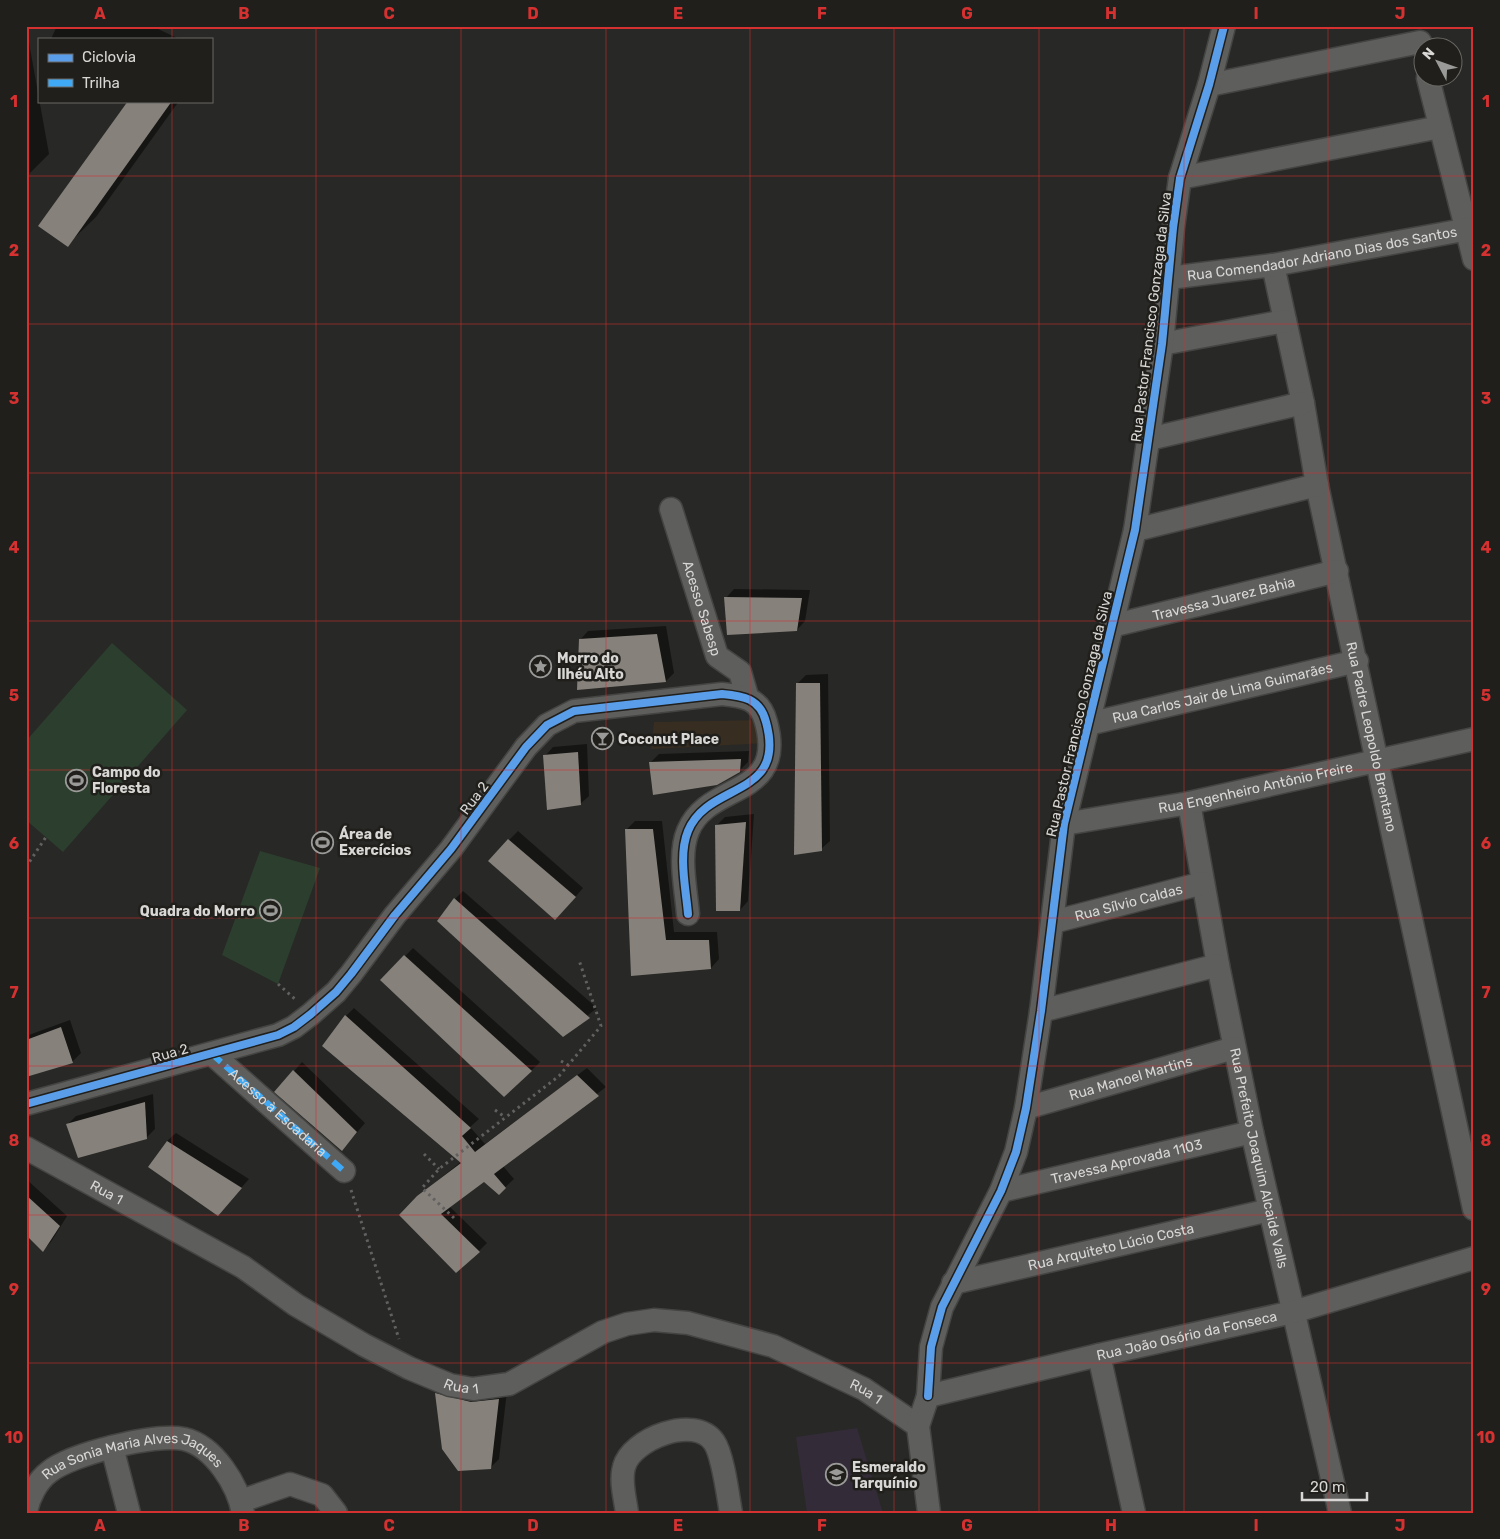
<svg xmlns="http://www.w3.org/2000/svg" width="1500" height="1539" font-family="Rubik,sans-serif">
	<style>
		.commercial { fill: #372d20 }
		.education { fill: #332b38 }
		.green { fill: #2c3e2d }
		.shadow { fill: #0007 }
		.building { fill: #86817b }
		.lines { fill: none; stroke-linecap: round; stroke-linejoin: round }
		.minor-casing { stroke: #444442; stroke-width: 25 }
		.path { stroke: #626161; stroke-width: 3; stroke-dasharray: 2.5 4; stroke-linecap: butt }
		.minor { stroke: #5e5e5d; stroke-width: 22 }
		.quiet { stroke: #3fa9f5; stroke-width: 6; stroke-dasharray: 12 6; stroke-linecap: butt }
		.cycleway-casing { stroke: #201f1b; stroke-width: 11 }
		.cycleway { stroke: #5a9eea; stroke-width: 8 }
		.grid { fill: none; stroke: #d63131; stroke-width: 1; stroke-opacity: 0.55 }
		.labels { text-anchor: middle; stroke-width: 5; stroke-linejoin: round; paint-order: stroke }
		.street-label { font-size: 14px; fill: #d8d7d5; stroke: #201f1b }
		.poi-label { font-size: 14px; font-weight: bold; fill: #d8d7d5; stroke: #201f1b; text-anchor: start }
		.neatline { fill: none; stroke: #d63131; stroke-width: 2 }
		.grid-label { font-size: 16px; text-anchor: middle; font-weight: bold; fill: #d63131 }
	</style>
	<rect width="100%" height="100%" fill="#282826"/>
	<polygon class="commercial" points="766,720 769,743 651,749 654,722"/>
	<polygon class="education" points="857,1428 883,1513 807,1513 796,1437"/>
	<g class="green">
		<polygon points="112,643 187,710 63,852 26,820 26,741"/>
		<polygon points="260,851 320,868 278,984 222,955"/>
	</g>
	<g class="shadow">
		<polygon points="26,26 49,154 26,177"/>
		<polygon points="57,26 152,26 179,39 51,39"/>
		<polygon points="129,101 179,101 96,217 67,245"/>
		<polygon points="734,589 810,590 805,621 797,630 726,598"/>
		<polygon points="666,626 674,673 666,681 580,640 588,631"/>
		<polygon points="828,674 830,841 821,849 797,684 806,675"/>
		<polygon points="587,744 589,796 580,804 545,756 553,747"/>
		<polygon points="749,751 748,762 739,771 650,763 659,754"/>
		<polygon points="754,814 748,901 740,910 716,826 725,817"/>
		<polygon points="635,821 662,821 674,932 717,932 719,959 711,968 632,974 626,830"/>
		<polygon points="518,831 583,888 564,910 490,860"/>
		<polygon points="463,891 597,1008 563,1035 455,899"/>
		<polygon points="413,948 540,1062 531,1071 382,980"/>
		<polygon points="354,1008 479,1119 470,1127 485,1144 587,1068 606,1087 503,1166 514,1179 499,1193 484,1180 449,1206 487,1243 479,1251 418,1196 462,1161 346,1016"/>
		<polygon points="70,1020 81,1053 72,1062 26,1075 26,1036"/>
		<polygon points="302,1062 365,1123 342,1150 276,1092"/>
		<polygon points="153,1094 155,1129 146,1138 68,1124 76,1116"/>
		<polygon points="176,1133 249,1179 218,1214 167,1141"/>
		<polygon points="26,1179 67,1216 51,1242 43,1250 26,1233"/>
		<polygon points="445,1385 507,1391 499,1459 490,1468 437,1394"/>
	</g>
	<g class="building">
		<polygon points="128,101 172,101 68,247 38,226"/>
		<polygon points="724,597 802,598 797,631 727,635"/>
		<polygon points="657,634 666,682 577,690 579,639"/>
		<polygon points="796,683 820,683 822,851 794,855"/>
		<polygon points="578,752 581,805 547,810 543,755"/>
		<polygon points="741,759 740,772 717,785 653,795 649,762"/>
		<polygon points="746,822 740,911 716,911 715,825"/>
		<polygon points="625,829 653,829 666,940 709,940 711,969 631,976"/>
		<polygon points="508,839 576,897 555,920 488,861"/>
		<polygon points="454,898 590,1018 563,1037 437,921"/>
		<polygon points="404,955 532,1071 504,1097 380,980"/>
		<polygon points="345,1015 471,1128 462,1136 475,1152 577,1075 599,1096 494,1174 506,1188 499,1195 484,1182 441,1214 480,1252 456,1273 399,1215 417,1196 461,1163 322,1046"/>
		<polygon points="61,1027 73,1063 26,1077 26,1040"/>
		<polygon points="293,1070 357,1132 342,1151 274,1092"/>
		<polygon points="145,1102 147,1139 78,1158 66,1124"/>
		<polygon points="167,1141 242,1188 218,1216 148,1167"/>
		<polygon points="26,1195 60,1226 43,1252 26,1235"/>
		<polygon points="435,1393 471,1402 499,1399 491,1469 458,1471 442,1449"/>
	</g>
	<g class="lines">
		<defs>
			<g id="minor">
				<polyline points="1428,78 1474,259"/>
				<polyline points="1209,85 1420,42"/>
				<polyline points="1180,178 1440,127"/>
				<path id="s1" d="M1273 265 1303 403 1317 485 1474 1209"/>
				<path id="s2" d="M1169 278 1273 265 1474 228"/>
				<polyline points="1162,344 1285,321"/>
				<polyline points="1149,439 1303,403"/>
				<path id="s3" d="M671 509 717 656 740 672 747 696"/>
				<polyline points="1135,530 1317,485"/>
				<path id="s4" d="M1111 626 1337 571"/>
				<path id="s5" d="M1088 724 1357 661"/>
				<path id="s6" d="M1189 803 1218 965 1252 1132 1340 1513"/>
				<path id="s7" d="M1064 824 1189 803 1474 739"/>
				<path id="s8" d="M1053 922 1203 883"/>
				<polyline points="1041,1011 1218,965"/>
				<path id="s9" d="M212 1054 344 1171"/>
				<path d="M26 1104 278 1035 294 1027 311 1014 336 992 351 974 395 915 451 849 526 747 547 725 574 711 722 694C743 696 760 698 766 722 787 799 708 781 688 831 678 855 686 889 688 914"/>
				<path id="s10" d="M1026 1108 1234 1048"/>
				<path id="s11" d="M26 1148 243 1267 296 1305 364 1345 409 1368 450 1385 473 1389 509 1384 603 1332 627 1324 654 1320 688 1323 773 1346 864 1389 918 1426"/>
				<path id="s12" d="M1001 1191 1252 1132"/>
				<path id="s13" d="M953 1283 1270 1210"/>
				<polyline points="1099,1355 1134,1513"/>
				<polyline points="928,1396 931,1347 942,1307 1001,1191 1016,1152 1026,1108 1041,1011 1064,824 1135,530 1162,344 1173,228 1180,178 1209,85 1224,26"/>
				<polyline points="112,1447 129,1513"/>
				<polyline points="241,1501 290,1484 322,1495 336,1513"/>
				<path id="s14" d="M26 1511C29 1497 37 1481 49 1472 71 1454 155 1433 184 1439 214 1446 238 1485 243 1513"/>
				<path d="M627 1513C625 1498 620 1481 624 1467 631 1439 695 1414 714 1442 723 1455 728 1496 731 1513"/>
				<path id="s15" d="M929 1513 918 1426 928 1396 1099 1355 1293 1312 1474 1258"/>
			</g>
		</defs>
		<use href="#minor" class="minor-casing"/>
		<g class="path">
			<polyline points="26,867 46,837"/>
			<polyline points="278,984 296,1000"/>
			<polyline points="561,1061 568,1065"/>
			<polyline points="495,1110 505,1117"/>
			<polyline points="424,1154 439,1169"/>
			<polyline points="351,1190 399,1339"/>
			<polyline points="454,1218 422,1188 439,1169 559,1076 601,1026 579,960"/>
		</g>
		<use href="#minor" class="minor"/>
		<polyline class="quiet" points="212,1054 344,1171"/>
		<defs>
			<g id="cycleway">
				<path d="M26 1104 278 1035 294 1027 311 1014 336 992 351 974 395 915 451 849 526 747 547 725 574 711 722 694C743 696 760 698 766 722 787 799 708 781 688 831 678 855 686 889 688 914"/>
				<polyline points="928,1396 931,1347 942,1307 1001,1191 1016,1152 1026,1108 1041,1011 1064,824 1135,530 1162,344 1173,228 1180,178 1209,85 1224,26"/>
			</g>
		</defs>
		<use href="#cycleway" class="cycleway-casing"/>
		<use href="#cycleway" class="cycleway"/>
	</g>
	<path class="grid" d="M172 26V39M316 26V1513M461 26V1513M606 26V1513M750 26V1513M894 26V1513M1039 26V1513M1184 26V1513M1328 26V1513M172 101V1513M26 176H1474M26 324H1474M26 473H1474M26 621H1474M26 770H1474M26 918H1474M26 1066H1474M26 1215H1474M26 1363H1474"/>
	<defs>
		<symbol id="sight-ring" viewBox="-11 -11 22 22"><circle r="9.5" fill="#201f1b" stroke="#9a9a98" stroke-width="1.5"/><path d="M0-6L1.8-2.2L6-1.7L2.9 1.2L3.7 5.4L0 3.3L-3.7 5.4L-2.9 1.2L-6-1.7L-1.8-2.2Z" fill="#9a9a98"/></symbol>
		<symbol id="bar-ring" viewBox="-11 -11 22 22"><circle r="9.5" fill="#201f1b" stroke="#9a9a98" stroke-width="1.5"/><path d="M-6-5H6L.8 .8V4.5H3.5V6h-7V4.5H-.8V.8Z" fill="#9a9a98"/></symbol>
		<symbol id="stadium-ring" viewBox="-11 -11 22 22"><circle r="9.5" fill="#201f1b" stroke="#9a9a98" stroke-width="1.5"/><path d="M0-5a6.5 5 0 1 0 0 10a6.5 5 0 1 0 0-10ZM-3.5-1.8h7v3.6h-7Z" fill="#9a9a98"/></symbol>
		<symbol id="school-ring" viewBox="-11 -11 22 22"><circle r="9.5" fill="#201f1b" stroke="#9a9a98" stroke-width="1.5"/><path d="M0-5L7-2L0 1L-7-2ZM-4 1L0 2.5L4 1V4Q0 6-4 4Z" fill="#9a9a98"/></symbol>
	</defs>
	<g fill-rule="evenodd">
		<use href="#sight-ring" x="528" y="654" width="25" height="25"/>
		<use href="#bar-ring" x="590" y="726" width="25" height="25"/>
		<use href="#stadium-ring" x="64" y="768" width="25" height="25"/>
		<use href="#stadium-ring" x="310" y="830" width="25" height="25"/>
		<use href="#stadium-ring" x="258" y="898" width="25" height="25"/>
		<use href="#school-ring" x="824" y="1462" width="25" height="25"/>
	</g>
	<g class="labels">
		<g class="street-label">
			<text dy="5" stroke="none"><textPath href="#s2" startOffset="155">Rua Comendador Adriano Dias dos Santos</textPath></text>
			<text transform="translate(1151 317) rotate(-83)" y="5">Rua Pastor Francisco Gonzaga da Silva</text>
			<text dy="5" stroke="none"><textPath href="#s4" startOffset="116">Travessa Juarez Bahia</textPath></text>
			<text dy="5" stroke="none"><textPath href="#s3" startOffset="104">Acesso Sabesp</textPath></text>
			<text dy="5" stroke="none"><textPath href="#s5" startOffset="138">Rua Carlos Jair de Lima Guimarães</textPath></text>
			<text transform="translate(1079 714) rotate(-77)" y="5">Rua Pastor Francisco Gonzaga da Silva</text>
			<text dy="5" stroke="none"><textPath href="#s1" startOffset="482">Rua Padre Leopoldo Brentano</textPath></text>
			<text dy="5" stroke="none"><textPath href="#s7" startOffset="195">Rua Engenheiro Antônio Freire</textPath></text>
			<text transform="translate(474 798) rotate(-53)" y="5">Rua 2</text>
			<text dy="5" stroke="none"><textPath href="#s8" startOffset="78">Rua Sílvio Caldas</textPath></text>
			<text transform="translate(170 1053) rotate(-16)" y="5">Rua 2</text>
			<text dy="5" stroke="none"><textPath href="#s10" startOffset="109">Rua Manoel Martins</textPath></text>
			<text dy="5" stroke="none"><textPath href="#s9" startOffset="88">Acesso à Escadaria</textPath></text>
			<text dy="5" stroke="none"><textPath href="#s6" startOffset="362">Rua Prefeito Joaquim Alcaide Valls</textPath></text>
			<text dy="5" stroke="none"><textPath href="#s12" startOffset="129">Travessa Aprovada 1103</textPath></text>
			<text dy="5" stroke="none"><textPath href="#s11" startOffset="92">Rua 1</textPath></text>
			<text dy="5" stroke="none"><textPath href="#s13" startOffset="162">Rua Arquiteto Lúcio Costa</textPath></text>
			<text dy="5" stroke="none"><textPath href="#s15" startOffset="385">Rua João Osório da Fonseca</textPath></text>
			<text dy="5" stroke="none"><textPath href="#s11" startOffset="498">Rua 1</textPath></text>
			<text dy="5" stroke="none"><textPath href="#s11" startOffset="932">Rua 1</textPath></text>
			<text dy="5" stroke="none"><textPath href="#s14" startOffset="136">Rua Sonia Maria Alves Jaques</textPath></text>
		</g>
		<g class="poi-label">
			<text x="557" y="663">Morro do<tspan x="557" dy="16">Ilhéu Alto</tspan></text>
			<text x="618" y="744">Coconut Place</text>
			<text x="92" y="777">Campo do<tspan x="92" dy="16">Floresta</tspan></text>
			<text x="339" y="839">Área de<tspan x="339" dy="16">Exercícios</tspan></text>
			<text x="255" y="916" text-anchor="end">Quadra do Morro</text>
			<text x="852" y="1472">Esmeraldo<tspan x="852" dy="16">Tarquínio</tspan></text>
		</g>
	</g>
	<rect width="1500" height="1539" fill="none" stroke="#201f1b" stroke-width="55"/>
	<rect x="38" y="38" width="175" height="65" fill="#201f1b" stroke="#6a6965"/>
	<rect x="48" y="54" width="25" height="8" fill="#5a9eea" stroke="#6a6965"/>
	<text x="82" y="62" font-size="15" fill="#d8d7d5">Ciclovia</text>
	<rect x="48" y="79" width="25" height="8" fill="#3fa9f5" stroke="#6a6965"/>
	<text x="82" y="88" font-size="15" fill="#d8d7d5">Trilha</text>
	<g transform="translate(1438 62) rotate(311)"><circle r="24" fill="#201f1b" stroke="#6a6965"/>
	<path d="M0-4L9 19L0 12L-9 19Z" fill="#9a9a98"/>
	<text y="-8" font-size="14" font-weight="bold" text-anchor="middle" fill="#d8d7d5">N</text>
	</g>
	<path d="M1302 1492v8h65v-8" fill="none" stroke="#d8d7d5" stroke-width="2.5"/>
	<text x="1310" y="1492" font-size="15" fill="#d8d7d5" stroke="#201f1b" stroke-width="4" paint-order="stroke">20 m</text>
	<rect x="28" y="28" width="1444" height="1484" class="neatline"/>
	<g class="grid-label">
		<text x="100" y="19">A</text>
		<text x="244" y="19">B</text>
		<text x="389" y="19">C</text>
		<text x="533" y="19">D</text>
		<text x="678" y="19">E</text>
		<text x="822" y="19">F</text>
		<text x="967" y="19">G</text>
		<text x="1111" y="19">H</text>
		<text x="1256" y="19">I</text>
		<text x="1400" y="19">J</text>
		<text x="14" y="107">1</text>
		<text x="1486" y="107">1</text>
		<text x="14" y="256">2</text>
		<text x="1486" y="256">2</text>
		<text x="14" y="404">3</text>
		<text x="1486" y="404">3</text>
		<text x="14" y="553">4</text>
		<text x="1486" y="553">4</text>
		<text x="14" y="701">5</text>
		<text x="1486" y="701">5</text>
		<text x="14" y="849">6</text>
		<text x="1486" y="849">6</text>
		<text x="14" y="998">7</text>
		<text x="1486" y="998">7</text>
		<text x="14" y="1146">8</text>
		<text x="1486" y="1146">8</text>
		<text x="14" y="1295">9</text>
		<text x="1486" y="1295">9</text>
		<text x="14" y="1443">10</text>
		<text x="1486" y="1443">10</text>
		<text x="100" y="1531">A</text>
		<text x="244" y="1531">B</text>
		<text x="389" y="1531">C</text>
		<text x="533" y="1531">D</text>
		<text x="678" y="1531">E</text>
		<text x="822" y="1531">F</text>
		<text x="967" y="1531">G</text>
		<text x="1111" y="1531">H</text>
		<text x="1256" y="1531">I</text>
		<text x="1400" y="1531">J</text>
	</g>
</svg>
